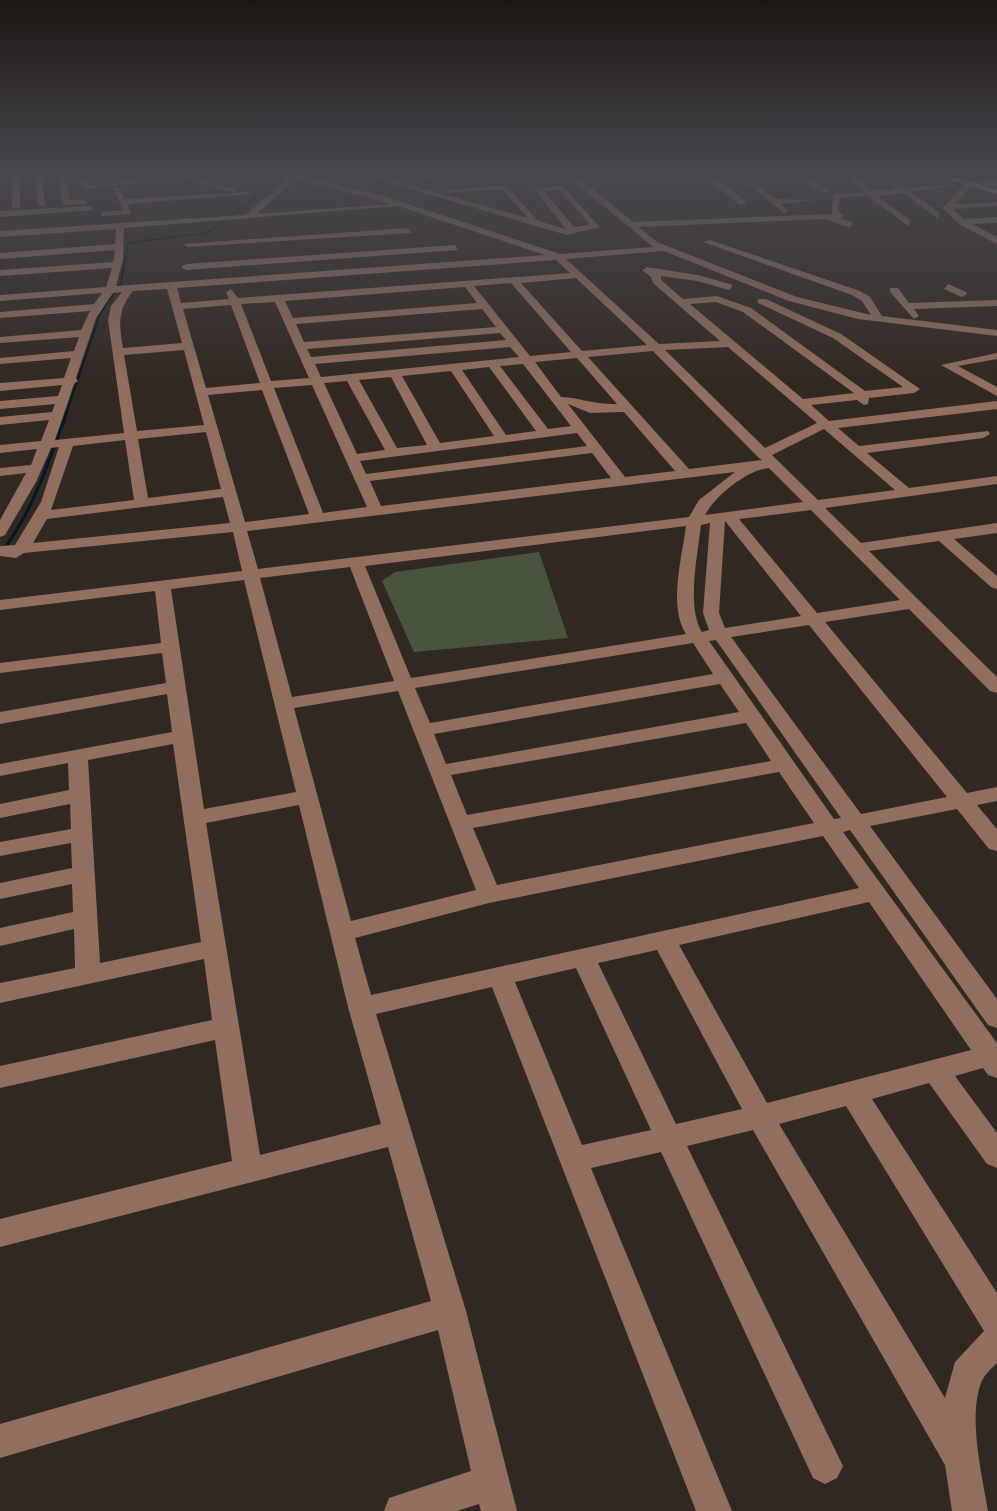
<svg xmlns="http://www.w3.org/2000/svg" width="997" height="1511" font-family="'Golos Text',sans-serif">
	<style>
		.green { fill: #49543e }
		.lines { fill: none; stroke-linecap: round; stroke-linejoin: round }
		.stream-far1 { stroke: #011827; stroke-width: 2 }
		.stream { stroke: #011827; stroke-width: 3 }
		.minor { fill: #916e5d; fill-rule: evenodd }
		.major { fill: #f9b18d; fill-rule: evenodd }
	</style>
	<rect width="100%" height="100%" fill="#322822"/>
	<polygon class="green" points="539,552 568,638 414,652 382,581 395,572"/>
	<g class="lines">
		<polyline class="stream-far1" points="66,414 100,314 121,283 128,243 207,233 260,194 279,173"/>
		<path class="stream" d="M0 553C29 521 52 454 67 412"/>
		<g class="minor">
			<polygon points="11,172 19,172 20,207 16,209 12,207"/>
			<polygon points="33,172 41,172 45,207 38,205"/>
			<polygon points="56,172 64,172 70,200 85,200 88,204 63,205"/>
			<polygon points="66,172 75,172 89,185 138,180 127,172 136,172 149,182 87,189"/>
			<polygon points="162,172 176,172 237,190 233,192"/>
			<path d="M270 172H284L384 196 560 254 653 247 563 172H572L633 222 832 214 833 194 863 192 843 172H852L872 191 897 189 876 172H885L906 188 942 185 909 172 937 173 955 186 912 192 940 213 937 218 903 193 877 196 911 221 908 226 868 196 840 198 838 211 844 216 840 218 853 223 850 228 825 219 639 227 657 242 797 297 871 315 862 301 852 295 703 242 710 240 860 291 870 297 882 316 997 330V336L858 319 789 301 664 251 566 259 659 344 720 341 653 283 651 277 642 270 647 267 698 275 733 285 729 290 697 281 661 276V280L683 299 717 296 751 308 865 391 903 387 833 338 758 303V299H766L841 334 920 389 914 393 869 398 868 404 864 405 857 400 811 405 829 421 997 401V409L838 428 859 446 988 431 990 434 983 438 867 453 909 488 997 476V484L825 508 861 543 997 523V533L954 539 997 576V589L991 587 939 541 869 551 997 677V693L990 691 909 609 825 622 967 793 997 787V801L977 805 997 829V851L989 849 957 809 870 826 997 999V1028L988 1025 850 830 843 832 997 1043V1078L988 1075 983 1068 955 1076 997 1133V1168L987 1164 929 1083 872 1099 997 1293V1363C991 1369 984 1375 981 1383 968 1418 982 1475 988 1511H952L945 1465 753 1130 687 1146 843 1466 837 1478 825 1484 813 1478 661 1152 591 1168 732 1511H696L492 987 376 1014 466 1311 517 1511H481L479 1504 457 1511H384L389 1498 471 1471 438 1330 0 1458V1424L431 1301 388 1147 0 1247V1219L232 1161 215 1040 0 1088V1066L212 1020 204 959 0 1003V983L75 968 74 929 0 946V928L73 912 72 884 0 899V883L72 868 71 843 0 856V842L71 829 70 804 0 818V804L69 790 68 763 0 776V764L172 732 167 694 0 724V712L166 683 162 653 0 673V663L161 643 155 591 0 610V600L242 571 233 532 24 553 16 558 0 556V546L15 545 41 502 59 447 51 448 36 482 5 535 0 537V520L26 473 0 476V468L31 465 37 449 0 453V445L41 441 49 420 0 425V417L52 412 55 404 0 409V401L58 396 62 385 0 391V383L64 378 71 358 0 364V358L74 351 79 337 0 343V337L81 330 90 311 0 318V312L94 304 102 293 0 301V295L106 287 112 268 0 276V270L113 262 115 250 0 259V253L115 244 116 229 0 237V231L245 215 288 178ZM296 180 378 200 391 204 256 214ZM398 206 545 255 116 286 123 259 124 228ZM556 260 570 273 238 298 231 289 226 292 229 299 181 303 177 288ZM576 278 647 345 582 351 521 283ZM511 283 571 352 530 356 474 286ZM465 287 477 303 293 318 285 301ZM167 289 182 343 123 348C119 324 117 311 133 291ZM122 292 111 306 108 320 124 433 55 440 74 384 78 381 76 378 96 318 113 293ZM275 302 309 378 271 381 241 304ZM716 302 743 312 854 393 803 399 690 304ZM231 305 260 383 206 388 183 309ZM482 309 496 327 304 342 296 324ZM500 333 506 340 311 357 307 349ZM510 347 519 357 321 377 315 364ZM728 347 817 423 765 448 665 350ZM184 350 204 425 137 431 124 355ZM653 351 758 457 762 460 689 469 588 357ZM577 358 617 404C594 405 583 398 561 397L535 362ZM523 364 571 426 548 429 500 366ZM489 367 536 431 506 435 462 370ZM451 371 494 436 440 443 402 376ZM391 377 427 445 397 448 359 380ZM347 381 385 450 357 454 324 383ZM312 385 367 507 323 513 274 388ZM262 390 309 514 245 522 208 395ZM568 404 590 413 624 412 675 471 625 477ZM824 429 895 490 818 500 772 455ZM206 432 221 489 148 498 138 439ZM577 433 587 446 366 474 360 461ZM125 440 134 500 51 510 73 446ZM592 453 611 478 381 506 370 481ZM769 468 803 502 705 515C716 495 747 470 769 468ZM735 472 699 500 689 517 258 569 247 531ZM223 497 230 523 33 543 47 519ZM811 510 900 600 817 613 739 519ZM725 521 801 616 725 628 719 613ZM710 523 703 613 709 630 702 632C686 608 698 552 701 525ZM686 526C682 558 668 606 686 634L411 678 365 566ZM350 567 394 681 292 697 260 578ZM244 580 296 792 204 809 171 589ZM809 625 947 797 861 814 731 637ZM716 640 841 818 834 819 709 641ZM693 643 713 674 430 723 415 688ZM720 684 739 712 446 764 434 734ZM398 691 476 890 351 921 294 708ZM746 723 771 761 467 815 451 775ZM173 744 201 942 100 963 88 760ZM779 772 814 823 497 885 473 828ZM299 805 348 1007 381 1124 260 1155 206 823ZM823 836 859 888 371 995 355 938 489 903ZM869 902 971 1050 767 1103 679 945ZM657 950 742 1109 676 1124 598 963ZM576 968 651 1130 582 1145 515 982ZM846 1106 984 1331 955 1362 945 1398 779 1124Z"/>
			<path d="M353 172H366L528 218 501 189 445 193 441 191 506 185 538 221 566 229 534 189 562 186 600 227 567 235ZM560 190 590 225 574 227 544 191Z"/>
			<polygon points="462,172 497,172 406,181 402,179"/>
			<polygon points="713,172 742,172 775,199 815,200 781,204 788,211 784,213 734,173 710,177 724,183 747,203 740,205 718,187 698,176"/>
			<polygon points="794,172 803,172 829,191 822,193"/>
			<polygon points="997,181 997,185 971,187 955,204 997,202 997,206 953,209 964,219 997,217 997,223 972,224 997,237 997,244 959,224 943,208 966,183"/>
			<polygon points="113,188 119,188 125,199 249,192 253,194 128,204 131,214 101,216 101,212 123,210"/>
			<polygon points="91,206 94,210 0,217 0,211"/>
			<polygon points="408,228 411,233 188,247 183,244"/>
			<polygon points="455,245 458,250 186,270 181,267 186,264"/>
			<polygon points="948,284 966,292 967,294 962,297 944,289"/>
			<polygon points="890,288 898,288 909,303 997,300 997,306 914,309 919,316 914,319 890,292"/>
			<polygon points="997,353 997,359 958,366 997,387 997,396 941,365"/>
		</g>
		<polygon class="major" points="921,172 934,172 997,190 997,194"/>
	</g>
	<linearGradient id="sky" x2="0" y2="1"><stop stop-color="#1c1613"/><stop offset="0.45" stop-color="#49484f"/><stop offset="1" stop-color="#49484f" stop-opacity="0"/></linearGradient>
	<rect width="997" height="384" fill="url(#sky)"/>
</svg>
